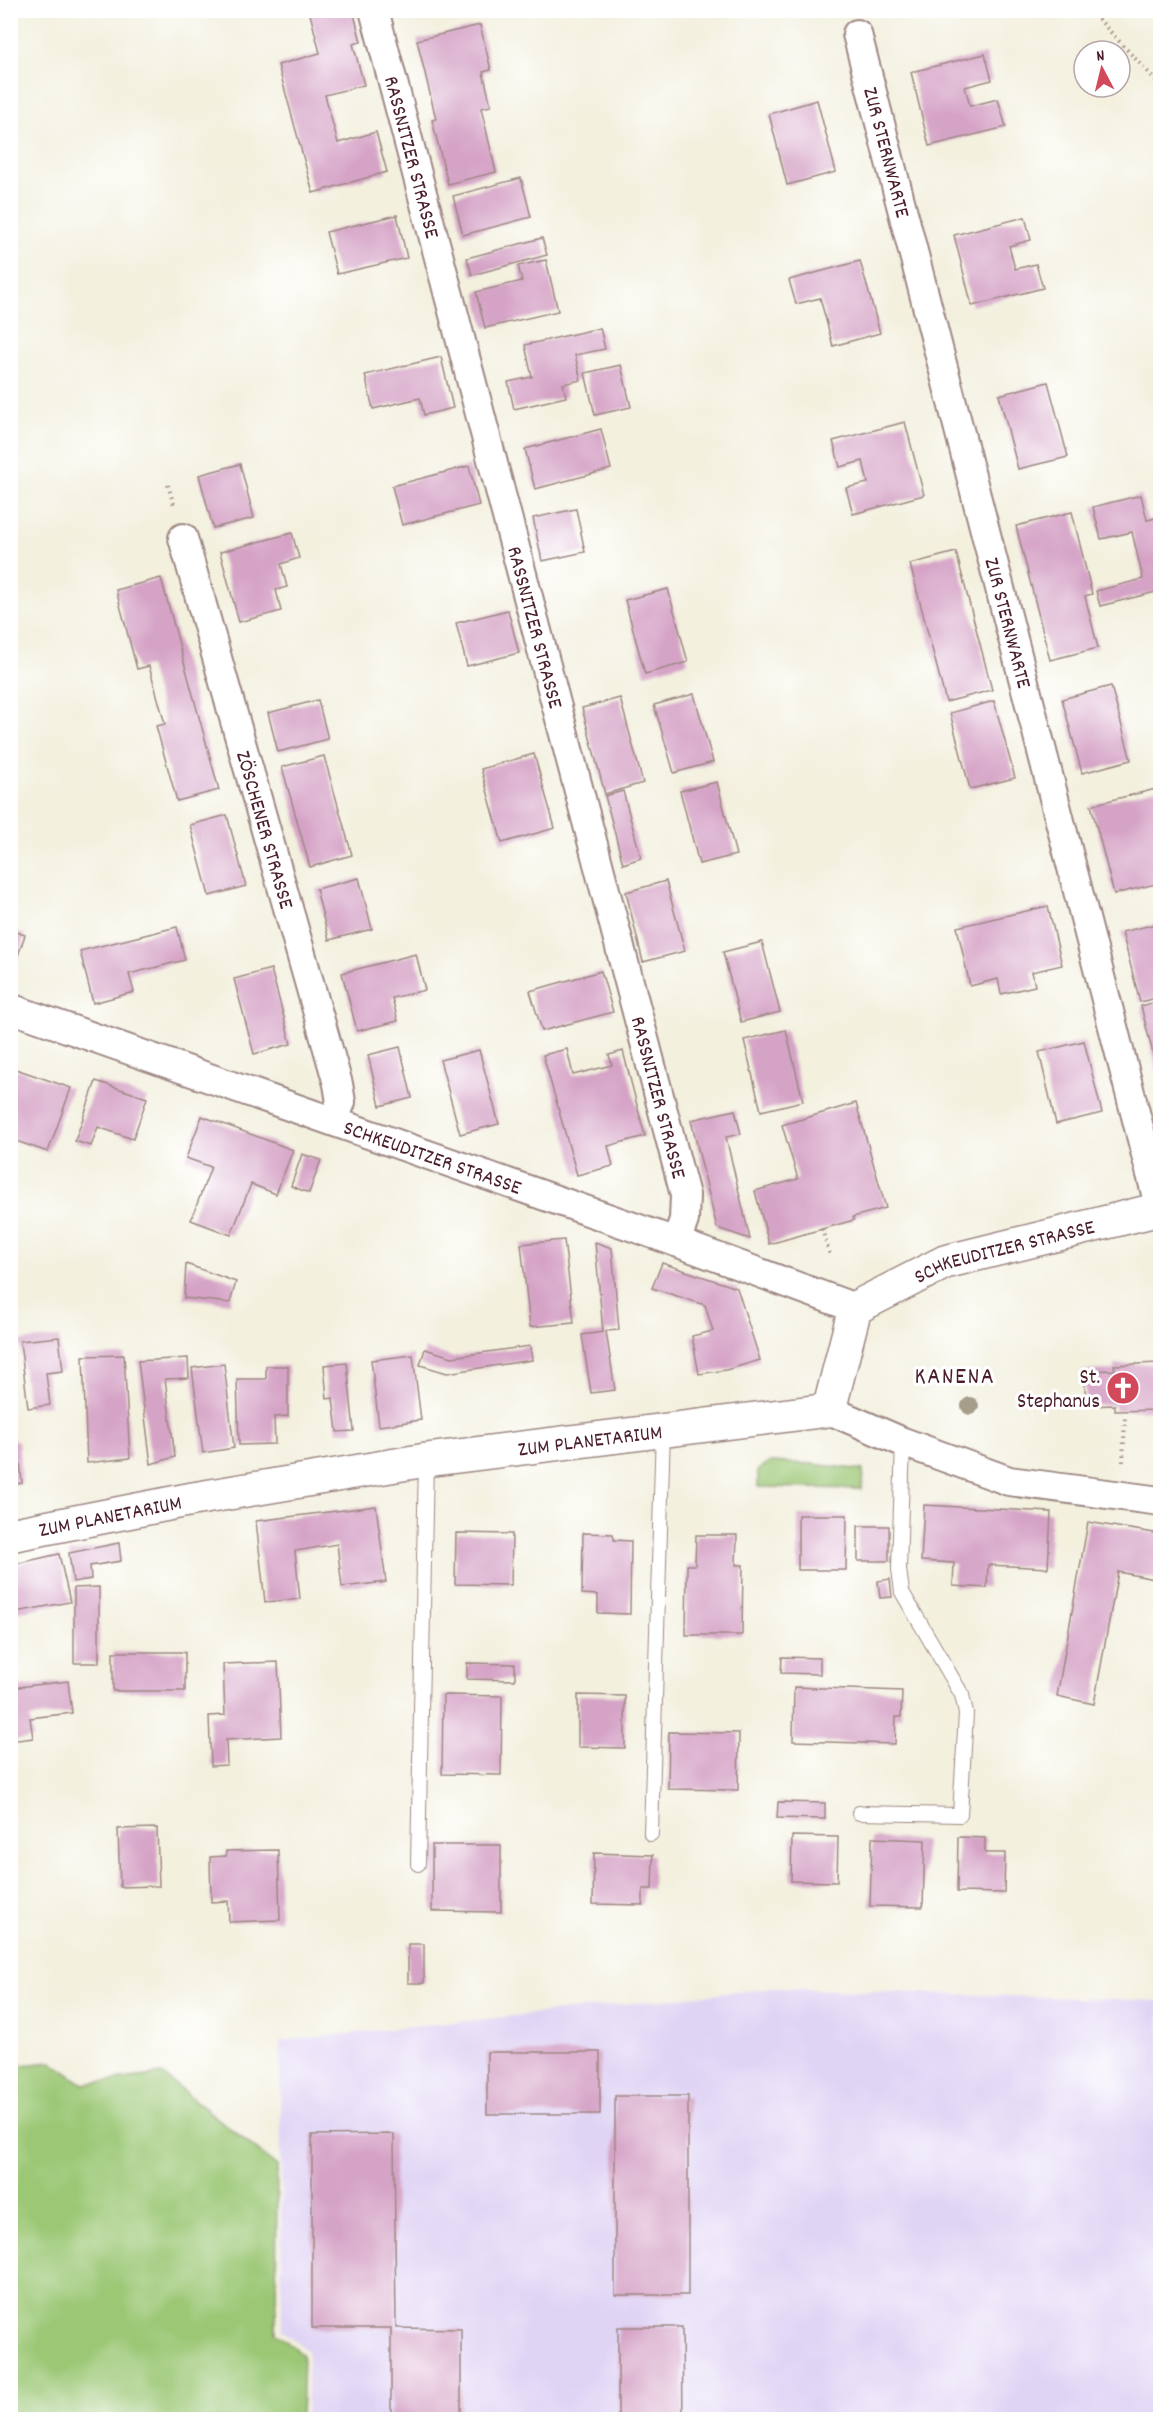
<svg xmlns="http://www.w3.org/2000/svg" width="1171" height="2430" font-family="Dekko,sans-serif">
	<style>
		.built { fill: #e0d4f4 }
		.green { fill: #9cc876; stroke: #737450; stroke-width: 1.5 }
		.building { fill: #d5a3c6 }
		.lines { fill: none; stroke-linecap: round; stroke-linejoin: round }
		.lane-casing { stroke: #9e8884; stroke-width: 16 }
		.street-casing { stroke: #9e8884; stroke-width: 32 }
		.secondary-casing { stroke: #9e8884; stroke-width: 36 }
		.path { stroke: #9e8884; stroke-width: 4; stroke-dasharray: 1.5 4.5; stroke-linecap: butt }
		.lane { stroke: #fff; stroke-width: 14 }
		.street { stroke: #fff; stroke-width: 28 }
		.secondary { stroke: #fff; stroke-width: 33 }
		.tree { fill: #a69e8a }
		.labels { text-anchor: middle; stroke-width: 6; stroke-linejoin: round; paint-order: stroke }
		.street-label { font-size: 21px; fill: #4a1f2b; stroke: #fff }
		.poi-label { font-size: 21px; fill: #4a1f2b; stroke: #fff; text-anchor: end }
		.quarter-label { font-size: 24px; letter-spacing: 1.5px; fill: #4a1f2b; stroke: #fff }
	</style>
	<rect width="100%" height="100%" fill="#fff"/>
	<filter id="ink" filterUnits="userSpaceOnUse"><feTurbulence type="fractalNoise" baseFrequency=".0167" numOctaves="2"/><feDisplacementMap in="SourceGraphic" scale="12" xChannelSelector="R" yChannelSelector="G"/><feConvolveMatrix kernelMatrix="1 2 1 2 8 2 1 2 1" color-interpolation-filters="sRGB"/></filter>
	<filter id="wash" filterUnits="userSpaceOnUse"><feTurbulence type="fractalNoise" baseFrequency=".008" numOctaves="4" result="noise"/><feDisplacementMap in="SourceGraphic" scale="24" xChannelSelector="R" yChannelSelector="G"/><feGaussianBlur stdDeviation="1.35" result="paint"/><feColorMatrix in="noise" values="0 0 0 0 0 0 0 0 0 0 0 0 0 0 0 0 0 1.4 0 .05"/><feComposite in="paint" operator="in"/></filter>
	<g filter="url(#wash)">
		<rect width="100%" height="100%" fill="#f3f0de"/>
		<polygon class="built" points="773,1988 1160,2001 1160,2419 306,2419 308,2351 282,2330 280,2041"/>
		<g class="green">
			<polygon points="770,1462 811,1464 863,1470 862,1489 758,1487 758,1470"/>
			<polygon points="52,2062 83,2084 162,2074 277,2166 276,2333 303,2355 301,2419 11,2419 11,2066"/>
		</g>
		<g id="blocks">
			<g class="building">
				<polygon points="309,10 353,10 361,42 353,44 364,85 325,95 338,143 376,132 387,172 313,193 278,65 320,53"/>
				<polygon points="480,25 491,70 483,72 491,106 481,108 496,172 448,184 432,120 436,119 417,40"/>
				<polygon points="985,54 992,80 965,87 970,106 998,99 1006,127 929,146 911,72"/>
				<polygon points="817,100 836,172 787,185 769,114"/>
				<polygon points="521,178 531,217 463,235 453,196"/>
				<polygon points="397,215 407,258 337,274 326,232"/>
				<polygon points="1025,217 1031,240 1009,246 1015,269 1036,264 1043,288 972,306 954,235"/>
				<polygon points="542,238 547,255 472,275 467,258"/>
				<polygon points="546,260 558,311 485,328 476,292 522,281 518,266"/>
				<polygon points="860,261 880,333 833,346 820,298 796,304 789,280"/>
				<polygon points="600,328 605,349 575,355 581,380 563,384 566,397 514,409 508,382 532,377 525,345"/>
				<polygon points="441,357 453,408 424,415 420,398 373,409 365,375"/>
				<polygon points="621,365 631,407 595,415 585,373"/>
				<polygon points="1048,382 1068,457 1018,469 999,395"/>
				<polygon points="905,422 924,495 853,514 846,488 868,483 863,461 840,467 833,441"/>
				<polygon points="601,429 611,469 535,489 525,449"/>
				<polygon points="240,464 254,518 213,528 199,475"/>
				<polygon points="469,466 479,505 402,525 392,486"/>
				<polygon points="1141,495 1147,520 1160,517 1160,591 1100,606 1096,591 1143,579 1132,532 1101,539 1093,507"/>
				<polygon points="576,509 585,552 542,561 533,518"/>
				<polygon points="1072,512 1092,594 1085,596 1098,648 1050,660 1016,526"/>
				<polygon points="292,533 299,558 281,564 287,587 276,590 281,611 239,622 220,552"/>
				<polygon points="956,552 992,690 946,702 910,564"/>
				<polygon points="161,578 219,790 177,801 156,726 165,724 149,666 137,669 116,590"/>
				<polygon points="668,589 688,662 645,674 625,600"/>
				<polygon points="508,610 519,653 467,666 456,623"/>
				<polygon points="1111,686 1131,760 1082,773 1062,699"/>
				<polygon points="694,694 713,762 674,773 654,705"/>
				<polygon points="620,698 643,783 605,794 582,708"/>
				<polygon points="318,700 328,739 278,752 268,713"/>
				<polygon points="994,701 1015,778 970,789 950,713"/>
				<polygon points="534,754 555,828 502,843 481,769"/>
				<polygon points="324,756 352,855 310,867 282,767"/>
				<polygon points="717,782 736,855 699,864 680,791"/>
				<polygon points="1160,788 1160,883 1114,894 1091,805"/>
				<polygon points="623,791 641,858 623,864 605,796"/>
				<polygon points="227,815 246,886 209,896 190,825"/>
				<polygon points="359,878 372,929 329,940 316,889"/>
				<polygon points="666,881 685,951 643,962 626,892"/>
				<polygon points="1048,906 1062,965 1032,972 1035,986 1001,994 998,979 970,986 957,927"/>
				<polygon points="1160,923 1160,997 1140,1002 1122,932"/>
				<polygon points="177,927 185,960 129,974 134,992 93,1003 80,951"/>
				<polygon points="10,930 25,935 11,976 10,976"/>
				<polygon points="762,942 780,1012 741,1022 723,952"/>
				<polygon points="416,954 425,990 392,998 398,1021 357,1031 342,973"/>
				<polygon points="271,969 291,1044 254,1054 234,979"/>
				<polygon points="601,971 613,1012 542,1031 530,991"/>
				<polygon points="1160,1001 1160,1082 1141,1006"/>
				<polygon points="786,1030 803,1101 761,1111 744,1040"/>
				<polygon points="1084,1041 1102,1113 1056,1124 1039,1052"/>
				<polygon points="400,1047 412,1098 380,1106 368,1055"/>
				<polygon points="567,1049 573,1075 612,1065 609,1055 623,1051 645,1136 608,1146 613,1166 577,1175 543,1055"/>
				<polygon points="479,1050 499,1124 460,1134 440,1060"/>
				<polygon points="10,1067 71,1088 48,1152 10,1139"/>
				<polygon points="96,1081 147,1098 133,1139 98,1127 91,1146 75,1141"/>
				<polygon points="856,1103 886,1208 853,1217 854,1220 769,1244 755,1191 798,1179 782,1125"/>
				<polygon points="735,1110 741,1134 726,1137 750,1239 717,1228 691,1120"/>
				<polygon points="202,1116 293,1150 276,1194 251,1184 231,1235 191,1220 211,1167 186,1158"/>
				<polygon points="302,1154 321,1160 309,1193 291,1186"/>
				<polygon points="564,1240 574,1323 530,1327 521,1244"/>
				<polygon points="595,1242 612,1248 619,1330 606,1331 615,1390 591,1393 582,1335 603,1332"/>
				<polygon points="662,1263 737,1288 760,1360 726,1370 699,1374 692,1336 713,1331 705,1305 652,1288"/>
				<polygon points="186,1264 236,1282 230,1303 184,1298"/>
				<polygon points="59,1337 63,1371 46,1373 50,1405 28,1408 20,1341"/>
				<polygon points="530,1346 532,1360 447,1373 420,1365 425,1349 452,1357"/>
				<polygon points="124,1355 130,1458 87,1463 83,1356"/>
				<polygon points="413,1355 421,1420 379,1426 371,1360"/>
				<polygon points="188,1358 189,1378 165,1379 175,1457 151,1464 138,1361"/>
				<polygon points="347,1363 354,1431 337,1432 333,1398 327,1399 324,1365"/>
				<polygon points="1160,1363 1160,1410 1115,1411 1115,1405 1086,1406 1084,1371 1115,1370 1114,1365"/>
				<polygon points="224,1364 234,1448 203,1453 192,1368"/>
				<polygon points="266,1366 288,1366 288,1416 274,1417 275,1444 239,1445 237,1379 266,1379"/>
				<polygon points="18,1440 22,1483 10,1485 10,1441"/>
				<polygon points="924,1505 1051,1512 1048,1568 988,1565 987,1588 953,1586 954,1563 921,1561"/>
				<polygon points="376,1506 386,1582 342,1587 337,1544 295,1551 300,1599 265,1602 256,1521"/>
				<polygon points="798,1515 847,1515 846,1570 798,1570"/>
				<polygon points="1088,1522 1160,1534 1160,1580 1118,1572 1094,1704 1057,1696"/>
				<rect x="858" y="1526" width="31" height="35"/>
				<polygon points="456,1533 512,1534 511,1585 455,1584"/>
				<polygon points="583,1533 613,1534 614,1540 631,1541 630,1614 598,1613 598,1595 582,1594"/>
				<polygon points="696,1535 737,1535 736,1565 743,1565 742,1635 686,1635 687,1565 695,1565"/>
				<polygon points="119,1543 121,1561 90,1566 91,1579 73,1582 69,1553"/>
				<polygon points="59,1554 70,1602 10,1613 10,1565"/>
				<polygon points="890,1579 892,1597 880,1598 878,1581"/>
				<polygon points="99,1587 99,1663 74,1663 74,1588"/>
				<rect x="113" y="1652" width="72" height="39"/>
				<polygon points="782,1657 820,1658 820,1674 781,1673"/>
				<polygon points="278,1662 281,1737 226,1740 227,1765 211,1766 209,1716 225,1715 223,1664"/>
				<polygon points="467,1663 515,1664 515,1680 467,1679"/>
				<polygon points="68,1681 72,1713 30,1718 33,1738 10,1741 10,1688"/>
				<polygon points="794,1687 902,1691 901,1717 896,1717 895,1744 793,1741"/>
				<polygon points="443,1695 502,1696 501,1775 442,1774"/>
				<polygon points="578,1695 625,1696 625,1748 578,1747"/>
				<polygon points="669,1732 739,1733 738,1790 668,1789"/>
				<polygon points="778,1802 825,1803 825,1819 777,1818"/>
				<polygon points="157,1828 159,1886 120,1887 118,1829"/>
				<polygon points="792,1836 838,1837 837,1882 791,1881"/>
				<polygon points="958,1837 985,1838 985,1853 1005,1853 1004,1893 957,1892"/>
				<polygon points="872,1838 925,1840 923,1907 870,1906"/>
				<polygon points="432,1845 501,1845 501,1912 432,1911"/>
				<polygon points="278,1850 280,1920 229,1922 228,1901 211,1902 210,1857 226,1856 226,1851"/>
				<polygon points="594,1853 653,1855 652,1889 643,1889 643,1905 593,1904"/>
				<rect x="408" y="1944" width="16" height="39"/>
				<rect x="487" y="2052" width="113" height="62"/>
				<rect x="615" y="2096" width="73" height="199"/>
				<polygon points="394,2134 396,2328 461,2329 461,2420 391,2420 391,2328 312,2328 312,2135"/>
				<polygon points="618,2327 682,2327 683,2420 618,2420"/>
			</g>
		</g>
	</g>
	<g filter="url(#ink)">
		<use href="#blocks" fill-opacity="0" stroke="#9e8884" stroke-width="1.5"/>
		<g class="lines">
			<defs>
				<g id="lane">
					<polyline points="859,1813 960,1815 966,1713 962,1695 902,1592 899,1569 903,1442"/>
					<polyline points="651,1834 663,1429"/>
					<polyline points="418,1864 426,1460"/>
				</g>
				<g id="street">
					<path id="s1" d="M374 10 685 1195 684 1220 676 1242"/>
					<path id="s2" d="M857 34 1160 1209"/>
					<path id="s3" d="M183 538 338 1084 341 1102 333 1121"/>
					<path id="s4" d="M10 1008 676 1242 855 1308"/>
					<polyline points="829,1410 903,1442 1009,1481 1160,1501"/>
				</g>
				<g id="secondary">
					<path id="s5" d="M10 1535 193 1499 426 1460 829 1410 855 1308 945 1262 1160 1209"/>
				</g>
			</defs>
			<use href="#lane" class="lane-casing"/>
			<use href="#street" class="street-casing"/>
			<use href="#secondary" class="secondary-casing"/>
			<g class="path">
				<polyline points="1090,10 1160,85"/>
				<polyline points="168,485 175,508"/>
				<polyline points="822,1229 830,1255"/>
				<polyline points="1123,1462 1125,1417"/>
			</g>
			<use href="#lane" class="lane"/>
			<use href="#street" class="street"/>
			<use href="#secondary" class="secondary"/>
		</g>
		<circle class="tree" cx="970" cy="1406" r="9"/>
	</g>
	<defs>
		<symbol id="church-disc" viewBox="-11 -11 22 22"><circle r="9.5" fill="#d1495b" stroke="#fff"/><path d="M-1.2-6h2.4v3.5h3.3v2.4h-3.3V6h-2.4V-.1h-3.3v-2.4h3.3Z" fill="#fff"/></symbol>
	</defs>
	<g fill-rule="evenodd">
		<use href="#church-disc" x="1104" y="1369" width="38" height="38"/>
	</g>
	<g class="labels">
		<g class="street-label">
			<text dy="7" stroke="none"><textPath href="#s2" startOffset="122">ZUR STERNWARTE</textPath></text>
			<text dy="7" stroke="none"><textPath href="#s1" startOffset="152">RASSNITZER STRASSE</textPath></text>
			<text dy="7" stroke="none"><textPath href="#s2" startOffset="608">ZUR STERNWARTE</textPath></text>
			<text dy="7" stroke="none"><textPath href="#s1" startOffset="638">RASSNITZER STRASSE</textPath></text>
			<text dy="7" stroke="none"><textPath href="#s3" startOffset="303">ZÖSCHENER STRASSE</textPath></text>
			<text dy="7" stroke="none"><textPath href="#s1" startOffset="1124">RASSNITZER STRASSE</textPath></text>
			<text dy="7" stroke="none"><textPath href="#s4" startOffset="448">SCHKEUDITZER STRASSE</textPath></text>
			<text dy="7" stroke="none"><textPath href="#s5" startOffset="1095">SCHKEUDITZER STRASSE</textPath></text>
			<text dy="7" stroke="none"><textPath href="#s5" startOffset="588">ZUM PLANETARIUM</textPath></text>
			<text dy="7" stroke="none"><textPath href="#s5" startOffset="102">ZUM PLANETARIUM</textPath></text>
		</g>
		<g class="poi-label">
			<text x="1100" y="1383">St.<tspan x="1100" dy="24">Stephanus</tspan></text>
		</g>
		<g class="quarter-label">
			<text x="955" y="1383">KANENA</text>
		</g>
	</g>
	<rect width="1171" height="2430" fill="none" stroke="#fff" stroke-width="36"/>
	<g transform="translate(1102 69) rotate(353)"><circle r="28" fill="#ffffff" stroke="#b7a5aa" stroke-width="1.5"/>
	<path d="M0-4.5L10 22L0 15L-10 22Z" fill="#d1495b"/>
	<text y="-9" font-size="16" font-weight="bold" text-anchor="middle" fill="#4a1f2b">N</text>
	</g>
</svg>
